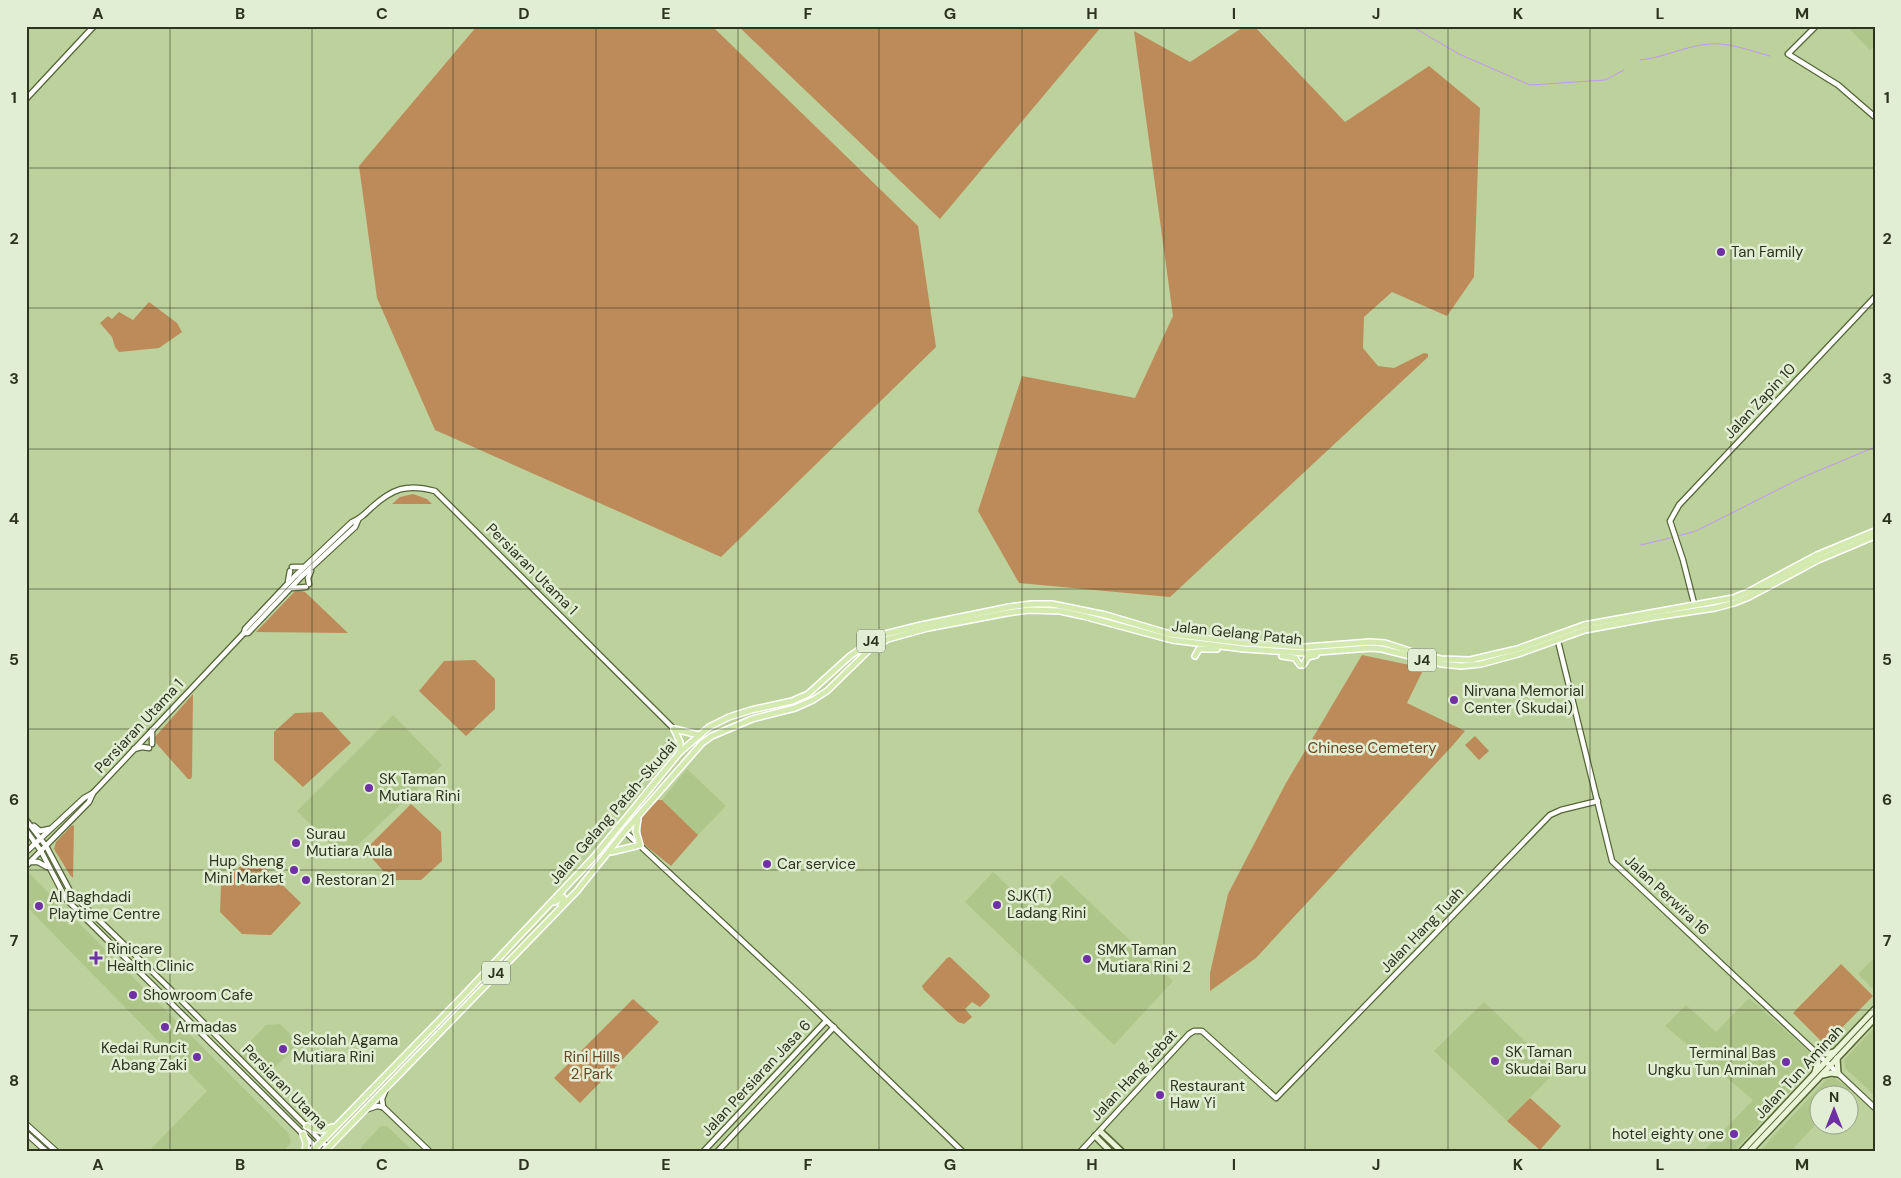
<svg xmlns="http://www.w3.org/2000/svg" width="1901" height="1178" font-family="'DM Sans',sans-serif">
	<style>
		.built { fill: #afc68a }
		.green { fill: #bd8b5a }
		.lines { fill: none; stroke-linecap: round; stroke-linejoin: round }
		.stream { stroke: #c296f3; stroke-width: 1 }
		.tertiary-casing { stroke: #556636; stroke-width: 7 }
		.secondary-casing { stroke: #556636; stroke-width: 8 }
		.primary-casing { stroke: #fff; stroke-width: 8 }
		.tertiary { stroke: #fff; stroke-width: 4.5 }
		.secondary { stroke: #eaf4d7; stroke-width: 5 }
		.primary { stroke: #d4e9af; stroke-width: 5 }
		.grid { fill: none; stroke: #2c341f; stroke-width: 1; stroke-opacity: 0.55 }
		.poi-dot { fill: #7030a5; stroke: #e2eed3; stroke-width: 2 }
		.labels { text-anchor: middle; stroke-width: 5; stroke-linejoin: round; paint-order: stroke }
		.shield { fill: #e2eed3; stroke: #636c55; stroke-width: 1 }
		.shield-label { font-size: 14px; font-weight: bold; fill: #2c341f }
		.poi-label { font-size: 15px; fill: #2c341f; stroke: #e2eed3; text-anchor: start }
		.street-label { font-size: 15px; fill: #2c341f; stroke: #e2eed3 }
		.park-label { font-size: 15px; fill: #674624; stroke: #e2eed3 }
		.neatline { fill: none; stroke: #2c341f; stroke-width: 2 }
		.grid-label { font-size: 16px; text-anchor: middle; font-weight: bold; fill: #2c341f }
	</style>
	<rect width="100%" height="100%" fill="#bcd19c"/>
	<g class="built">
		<polygon points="1847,26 1875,26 1875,45 1870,50"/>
		<polygon points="393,715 442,765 344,858 297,811"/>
		<polygon points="687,769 726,806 698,835 662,800"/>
		<polygon points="26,870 289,1134 291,1142 283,1152 148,1152 207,1091 26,906"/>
		<polygon points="993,872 1030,907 1061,875 1173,981 1114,1045 965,902"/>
		<polygon points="1875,957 1875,991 1858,974"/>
		<polygon points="1749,998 1814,1056 1813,1067 1733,1152 1703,1152 1753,1100 1665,1026 1686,1005 1716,1032"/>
		<polygon points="1484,1002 1556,1071 1507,1121 1434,1051"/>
		<polygon points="280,1024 299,1043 270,1072 253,1054 246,1061 238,1054 266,1025"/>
		<polygon points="1875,1027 1875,1094 1874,1095 1845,1068 1844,1060"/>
		<polygon points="1834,1078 1850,1089 1843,1095 1818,1096 1818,1122 1790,1152 1759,1152 1826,1080"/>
		<polygon points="381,1126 387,1126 414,1152 362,1152 361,1147"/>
	</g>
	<g class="green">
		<polygon points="477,26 712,26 918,226 936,347 721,557 435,430 377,298 359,166"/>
		<polygon points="738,26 1102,26 940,219"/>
		<polygon points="1245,26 1254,26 1345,122 1429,66 1480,108 1474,277 1447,316 1392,292 1364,317 1363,348 1378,366 1394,368 1424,353 1428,354 1428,357 1170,597 1019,583 978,511 1022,376 1135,398 1173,316 1134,31 1190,62"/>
		<polygon points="149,302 177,323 182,332 159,348 119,352 115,347 112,337 100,323 108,316 112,319 119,312 133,320"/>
		<polygon points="413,494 427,499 432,504 392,504 400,497"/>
		<polygon points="297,589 305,592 348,633 256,632"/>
		<polygon points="1362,655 1424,668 1407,703 1465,731 1453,745 1256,958 1210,991 1210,973 1228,894 1286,783"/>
		<polygon points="475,660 495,679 495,709 466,736 419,691 444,661"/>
		<polygon points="193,694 192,776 191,779 188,779 156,743 155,737"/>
		<polygon points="322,712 351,743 303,787 274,760 274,732 295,713"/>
		<polygon points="1475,736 1489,751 1479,760 1465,745"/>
		<polygon points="658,800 662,800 698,835 671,866 641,842 641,817"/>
		<polygon points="411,804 441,832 442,861 421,880 391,880 365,850"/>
		<polygon points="72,825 74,826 73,878 70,875 54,849 56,842"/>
		<polygon points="252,855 301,903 271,935 242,934 220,912 221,885"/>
		<polygon points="950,957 990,995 989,998 980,1007 972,1002 965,1009 972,1017 964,1024 958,1022 924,990 922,986 947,958"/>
		<polygon points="1841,964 1873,996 1825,1045 1793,1013"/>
		<polygon points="633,999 659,1022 580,1103 554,1078"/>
		<polygon points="1530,1098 1561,1126 1540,1150 1507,1121"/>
	</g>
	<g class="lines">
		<g class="stream">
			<polyline points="1411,26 1459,54 1530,85 1605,80 1624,70"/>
			<path d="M1640 60C1663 58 1685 46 1709 44 1729 42 1751 51 1770 56"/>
			<polyline points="1678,536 1696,531 1801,478 1875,447"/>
			<polyline points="1641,545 1674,537"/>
		</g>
		<defs>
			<g id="tertiary">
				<polyline points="1816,26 1788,54 1838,85 1875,117"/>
				<polyline points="26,99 94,26"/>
				<polyline points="292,567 303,567"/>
				<polyline points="288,582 290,571"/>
				<polyline points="309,584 308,578 311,571"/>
				<polyline points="292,588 306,587"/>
				<polyline points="1696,611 1683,560 1670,521 1679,505 1875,297"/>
				<polyline points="244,633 248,633 301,577 355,527 358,520"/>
				<polyline points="1557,637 1612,861 1875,1108"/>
				<polyline points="152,744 152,730"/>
				<polyline points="134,749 142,747 149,748"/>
				<polyline points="26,820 46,846 71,893 167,986 328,1148"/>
				<polyline points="34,826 40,831 49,829"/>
				<polyline points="619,826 800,995 963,1152"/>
				<polyline points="26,830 41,851 66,899 321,1152"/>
				<path d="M26 852 84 798 93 793 244 633 245 629 295 576 352 522C360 519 365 514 371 508 392 489 406 483 435 491L674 729"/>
				<polyline points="31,862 38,862 47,867"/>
				<polyline points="26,866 89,802 93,793"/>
				<polyline points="383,1107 430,1152"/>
				<polyline points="383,1107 382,1099 386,1089"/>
				<polyline points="365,1110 377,1106 383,1107"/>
				<polyline points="26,1124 57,1152"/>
				<polyline points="26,1133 47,1152"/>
				<polyline points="703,1152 826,1021"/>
				<polyline points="717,1152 834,1027"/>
				<polyline points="1080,1152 1189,1034 1194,1031 1202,1031 1276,1098 1550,815 1561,810 1598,801"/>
			</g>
			<g id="secondary">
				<polyline points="1815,1072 1818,1062 1816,1053 1826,1054 1834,1052"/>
				<polyline points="1823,1075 1831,1073 1838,1074 1837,1058"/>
				<polyline points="1100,1131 1122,1152"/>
				<polyline points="1095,1136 1111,1152"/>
				<polyline points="1741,1152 1875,1009"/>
				<polyline points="1749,1152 1875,1018"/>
			</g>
			<g id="primary">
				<polyline points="1195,656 1199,649 1217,649"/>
				<polyline points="1282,656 1295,658 1300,665"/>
				<polyline points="1303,665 1308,657 1316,655"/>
				<polyline points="674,729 699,735"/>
				<polyline points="674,729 680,742 680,752"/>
				<polyline points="611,852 640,845 636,831 638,819"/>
				<polyline points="554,902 563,897 564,900 561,905"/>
				<path d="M307 1126C316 1130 322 1132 332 1127"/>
				<polyline points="303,1134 306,1143 305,1152"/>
				<polyline points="311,1152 462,997 593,858 680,752 709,727 729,717 751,710 792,701 808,694 850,656 881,635 921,625 1009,607 1031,604 1052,604 1106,615 1170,634 1244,643 1305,647 1370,642 1385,643 1422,655 1441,659 1470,660 1517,649 1584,625 1733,598 1748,592 1817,555 1875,531"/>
				<polyline points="324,1152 577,891 625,831 702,743 712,736 752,719 795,708 813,700 827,691 870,649 888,639 928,628 1007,613 1029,610 1060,611 1083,616 1172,640 1244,649 1305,653 1371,648 1382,649 1442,664 1461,666 1481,664 1518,654 1585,630 1655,617 1715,608 1734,603 1749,597 1818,560 1875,536"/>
			</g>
		</defs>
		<use href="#tertiary" class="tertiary-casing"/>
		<use href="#secondary" class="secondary-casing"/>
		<use href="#primary" class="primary-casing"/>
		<use href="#tertiary" class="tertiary"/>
		<use href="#secondary" class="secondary"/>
		<use href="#primary" class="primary"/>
	</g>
	<path class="grid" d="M170 26V1152M312 26V1152M453 26V1152M596 26V1152M738 26V1152M879 26V1152M1022 26V1152M1164 26V1152M1305 26V1152M1448 26V1152M1590 26V1152M1731 26V1152M26 168H1875M26 308H1875M26 449H1875M26 589H1875M26 729H1875M26 870H1875M26 1010H1875"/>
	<g class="poi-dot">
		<circle cx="1721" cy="252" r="5"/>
		<circle cx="1454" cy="700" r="5"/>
		<circle cx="369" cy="788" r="5"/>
		<circle cx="296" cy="843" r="5"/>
		<circle cx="767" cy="864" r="5"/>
		<circle cx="294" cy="870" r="5"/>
		<circle cx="306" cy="880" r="5"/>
		<circle cx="997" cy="905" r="5"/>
		<circle cx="39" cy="906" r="5"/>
		<path d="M93.5 950.5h5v5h5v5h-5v5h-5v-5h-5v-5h5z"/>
		<circle cx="1087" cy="959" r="5"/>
		<circle cx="133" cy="995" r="5"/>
		<circle cx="165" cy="1027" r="5"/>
		<circle cx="283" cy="1049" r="5"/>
		<circle cx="197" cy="1057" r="5"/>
		<circle cx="1495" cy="1061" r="5"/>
		<circle cx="1786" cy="1062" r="5"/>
		<circle cx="1160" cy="1095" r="5"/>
		<circle cx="1734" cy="1134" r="5"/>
	</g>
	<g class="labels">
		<g class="shield">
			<rect x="857" y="629.5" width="28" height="23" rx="4"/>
			<rect x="1408" y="648.5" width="28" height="23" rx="4"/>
			<rect x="482" y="961.5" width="28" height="23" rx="4"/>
		</g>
		<g class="shield-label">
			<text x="871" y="646">J4</text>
			<text x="1422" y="665">J4</text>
			<text x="496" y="978">J4</text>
		</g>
		<g class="poi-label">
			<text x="1731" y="257">Tan Family</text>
			<text x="1464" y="696">Nirvana Memorial<tspan x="1464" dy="17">Center (Skudai)</tspan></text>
			<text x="379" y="784">SK Taman<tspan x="379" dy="17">Mutiara Rini</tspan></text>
			<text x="306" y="839">Surau<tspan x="306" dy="17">Mutiara Aula</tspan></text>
			<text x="284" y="866" text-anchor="end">Hup Sheng<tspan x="284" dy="17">Mini Market</tspan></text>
			<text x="777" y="869">Car service</text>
			<text x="316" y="885">Restoran 21</text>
			<text x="1007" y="901">SJK(T)<tspan x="1007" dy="17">Ladang Rini</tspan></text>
			<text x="49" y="902">Al Baghdadi<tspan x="49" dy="17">Playtime Centre</tspan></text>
			<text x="107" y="954">Rinicare<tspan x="107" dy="17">Health Clinic</tspan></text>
			<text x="1097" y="955">SMK Taman<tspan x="1097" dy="17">Mutiara Rini 2</tspan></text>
			<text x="143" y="1000">Showroom Cafe</text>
			<text x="175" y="1032">Armadas</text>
			<text x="293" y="1045">Sekolah Agama<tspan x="293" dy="17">Mutiara Rini</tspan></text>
			<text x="187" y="1053" text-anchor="end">Kedai Runcit<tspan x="187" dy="17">Abang Zaki</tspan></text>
			<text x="1505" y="1057">SK Taman<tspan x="1505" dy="17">Skudai Baru</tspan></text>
			<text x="1776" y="1058" text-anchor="end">Terminal Bas<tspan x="1776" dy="17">Ungku Tun Aminah</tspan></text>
			<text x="1170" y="1091">Restaurant<tspan x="1170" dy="17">Haw Yi</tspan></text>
			<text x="1724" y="1139" text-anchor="end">hotel eighty one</text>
		</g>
		<g class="street-label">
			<text transform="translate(1760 401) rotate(-47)" y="5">Jalan Zapin 10</text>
			<text transform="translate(532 569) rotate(45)" y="5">Persiaran Utama 1</text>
			<text transform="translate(1237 633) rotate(6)" y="5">Jalan Gelang Patah</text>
			<text transform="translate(139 726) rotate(-47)" y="5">Persiaran Utama 1</text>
			<text transform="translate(613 812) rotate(-49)" y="5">Jalan Gelang Patah-Skudai</text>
			<text transform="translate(1667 895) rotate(43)" y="5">Jalan Perwira 16</text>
			<text transform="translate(1422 930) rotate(-46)" y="5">Jalan Hang Tuah</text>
			<text transform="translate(1799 1072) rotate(-47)" y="5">Jalan Tun Aminah</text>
			<text transform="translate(1134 1075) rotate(-47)" y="5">Jalan Hang Jebat</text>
			<text transform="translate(756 1078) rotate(-47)" y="5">Jalan Persiaran Jasa 6</text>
			<text transform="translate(285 1087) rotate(45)" y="5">Persiaran Utama</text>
		</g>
		<g class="park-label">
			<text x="1372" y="753">Chinese Cemetery</text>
			<text x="592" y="1062">Rini Hills<tspan x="592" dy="17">2 Park</tspan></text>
		</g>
	</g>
	<rect width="1901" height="1178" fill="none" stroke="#e2eed3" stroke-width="55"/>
	<g transform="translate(1834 1110)"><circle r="24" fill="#e2eed3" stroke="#99a48b"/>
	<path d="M0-4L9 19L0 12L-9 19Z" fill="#7030a5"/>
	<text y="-8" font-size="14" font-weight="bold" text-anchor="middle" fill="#2c341f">N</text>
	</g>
	<rect x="28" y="28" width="1846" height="1122" class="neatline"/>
	<g class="grid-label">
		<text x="98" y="19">A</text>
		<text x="240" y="19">B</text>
		<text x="382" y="19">C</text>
		<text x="524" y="19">D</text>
		<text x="666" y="19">E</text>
		<text x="808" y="19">F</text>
		<text x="950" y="19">G</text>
		<text x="1092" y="19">H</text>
		<text x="1234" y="19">I</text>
		<text x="1376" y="19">J</text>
		<text x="1518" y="19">K</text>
		<text x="1660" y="19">L</text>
		<text x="1802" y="19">M</text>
		<text x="14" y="103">1</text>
		<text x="1887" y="103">1</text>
		<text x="14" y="244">2</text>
		<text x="1887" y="244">2</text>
		<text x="14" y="384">3</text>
		<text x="1887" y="384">3</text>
		<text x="14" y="524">4</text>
		<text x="1887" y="524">4</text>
		<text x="14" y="665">5</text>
		<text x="1887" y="665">5</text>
		<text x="14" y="805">6</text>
		<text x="1887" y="805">6</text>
		<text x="14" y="946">7</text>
		<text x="1887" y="946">7</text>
		<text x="14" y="1086">8</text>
		<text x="1887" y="1086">8</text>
		<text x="98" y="1170">A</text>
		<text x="240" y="1170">B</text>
		<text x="382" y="1170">C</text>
		<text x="524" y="1170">D</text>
		<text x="666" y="1170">E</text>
		<text x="808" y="1170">F</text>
		<text x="950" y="1170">G</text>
		<text x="1092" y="1170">H</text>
		<text x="1234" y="1170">I</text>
		<text x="1376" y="1170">J</text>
		<text x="1518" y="1170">K</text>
		<text x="1660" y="1170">L</text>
		<text x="1802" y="1170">M</text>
	</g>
</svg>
